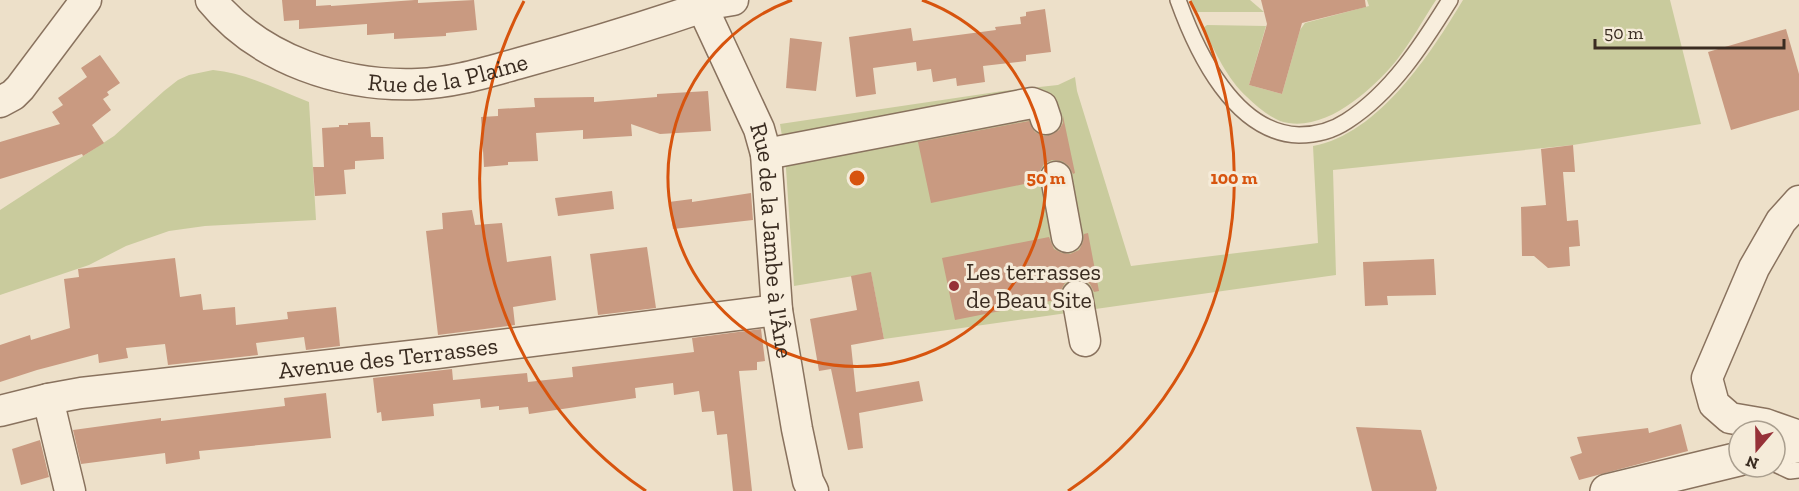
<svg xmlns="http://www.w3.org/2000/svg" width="1799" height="491" font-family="'Zilla Slab',serif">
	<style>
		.green { fill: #c9cb9d }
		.building { fill: #c99a81 }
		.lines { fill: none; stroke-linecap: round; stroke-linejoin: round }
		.service-casing { stroke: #89725e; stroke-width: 18 }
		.minor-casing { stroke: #89725e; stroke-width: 33 }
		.tertiary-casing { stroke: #89725e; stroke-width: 36 }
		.service { stroke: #f8eedd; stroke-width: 15 }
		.minor { stroke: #f8eedd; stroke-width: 30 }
		.tertiary { stroke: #f8eedd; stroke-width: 33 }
		.ring { fill: none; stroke: #d7540e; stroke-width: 3 }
		.poi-dot { fill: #963138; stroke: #f5ebd9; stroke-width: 2 }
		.labels { text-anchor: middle; stroke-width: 6; stroke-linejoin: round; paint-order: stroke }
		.street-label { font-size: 24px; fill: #3a2c21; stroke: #f5ebd9 }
		.poi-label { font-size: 24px; fill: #3a2c21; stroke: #f5ebd9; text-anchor: start }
		.centre { fill: #d7540e; stroke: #f5ebd9; stroke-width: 3 }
		.ring-label { font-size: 18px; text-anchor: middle; font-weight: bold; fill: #d7540e; stroke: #f5ebd9; stroke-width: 6; stroke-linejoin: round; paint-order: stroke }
	</style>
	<rect width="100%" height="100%" fill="#ede0c9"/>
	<g class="green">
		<polygon points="1191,0 1250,0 1264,12 1195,12"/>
		<path d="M1367 0H1436C1423 20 1411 42 1396 61 1371 91 1323 135 1280 121 1268 116 1256 106 1247 97 1227 79 1215 51 1203 28L1207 25 1266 26 1249 85 1282 94 1300 30 1305 23 1369 6Z"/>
		<path d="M1463 0H1670L1701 124 1573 145 1333 170 1336 275 884 339 871 273 794 286 785 154 780 124 1003 91 1058 85 1075 77 1077 91 1131 266 1318 243 1313 146C1379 134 1431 53 1463 0Z"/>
		<path d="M213 70C246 73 278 90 309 102L316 220 205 226 169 231 126 246 89 265 0 295V210L114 136 164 91 178 80 189 75Z"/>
	</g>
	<g class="building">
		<polygon points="282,0 316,0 316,6 331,5 331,6 415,0 418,0 418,3 474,0 477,30 446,33 446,36 394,39 394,33 367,35 367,24 299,29 299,20 284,21"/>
		<polygon points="1261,0 1365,0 1366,7 1302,23 1282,94 1249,85 1267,24"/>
		<polygon points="1045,9 1051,52 1026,55 1026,61 983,66 985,82 957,86 956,78 933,82 931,69 917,71 916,62 873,68 876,94 856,97 849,37 911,28 913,41 996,30 995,27 1021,24 1020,17 1026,16 1026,12"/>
		<polygon points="1786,29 1799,74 1799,110 1731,130 1708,52"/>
		<polygon points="790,38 822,42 816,91 786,88"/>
		<polygon points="100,55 120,83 107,92 109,95 103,99 111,110 92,125 104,143 83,156 82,154 0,179 0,142 60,124 52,112 63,105 58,98 87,77 81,68"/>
		<polygon points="708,91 711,131 660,134 631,124 632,136 583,139 583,130 536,133 538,161 508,162 508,165 484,167 481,117 498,116 498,109 535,107 534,98 594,97 594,102 657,97 657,94"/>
		<polygon points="1063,116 1075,173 1073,174 1069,166 1062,161 1052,160 1044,164 1040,171 1039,181 931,203 918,142 1029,121 1035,132 1043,136 1051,135 1059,130 1063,123"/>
		<polygon points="370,122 371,137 383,137 384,159 355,161 355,169 344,170 346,194 315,196 313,167 324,167 322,128 339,127 339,125 348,125 348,123"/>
		<polygon points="1573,145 1575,172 1563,172 1567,221 1578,220 1580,246 1569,247 1570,266 1548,268 1534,256 1522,256 1521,207 1546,205 1541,149"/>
		<polygon points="612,191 614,209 558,216 555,198"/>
		<polygon points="751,193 753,220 673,229 669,202 692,199 692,202"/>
		<polygon points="472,210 475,225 502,223 507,262 551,256 556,300 513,307 515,325 438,335 426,231 443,229 442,213"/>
		<polygon points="1088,233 1099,291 1094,292 1090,284 1083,280 1073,279 1065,283 1061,290 1060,299 955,320 942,258 1049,237 1054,249 1062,253 1070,254 1079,250 1083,242 1084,234"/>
		<polygon points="647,247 656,308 598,315 590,254"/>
		<polygon points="175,258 180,297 201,294 203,310 235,307 236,325 288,319 287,312 336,307 340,346 306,350 304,337 256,343 258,355 168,365 165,344 126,348 128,358 99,363 98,354 37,370 0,382 0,345 30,335 31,340 70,328 64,279 79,277 78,269"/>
		<polygon points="1434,259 1436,295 1387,296 1388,305 1365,306 1363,262"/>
		<polygon points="871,272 884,339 851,345 856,392 919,381 923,401 859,413 863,448 848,450 831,369 819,371 810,319 857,310 851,276"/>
		<polygon points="761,329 765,361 757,362 757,370 739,371 752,491 733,491 727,434 717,435 714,411 702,412 699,391 674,395 673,383 635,388 636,398 529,414 528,407 499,410 499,406 481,408 480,399 433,404 434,416 382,421 381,412 377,413 373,378 452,369 453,380 527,373 528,382 573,377 572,367 694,352 692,338"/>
		<polygon points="326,393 331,438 199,451 200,459 166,464 165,453 81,464 73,430 161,418 161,421 285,406 284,398"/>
		<polygon points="1681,424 1688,451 1579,480 1570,457 1582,453 1577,437 1648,428 1649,433"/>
		<polygon points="1356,427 1421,430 1437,488 1436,491 1372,491"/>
		<polygon points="40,440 49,477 21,485 12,449"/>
	</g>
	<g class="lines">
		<defs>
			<g id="service">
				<path d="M1178 0C1197 53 1235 133 1299 135 1316 135 1332 131 1347 121 1392 92 1422 45 1450 0"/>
				<polyline points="1775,464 1790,471 1799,470"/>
			</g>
			<g id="minor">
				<path id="s1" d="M211 0C260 60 342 87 418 84 453 83 487 72 520 63 586 45 651 25 715 3L733 0"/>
				<path id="s2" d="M699 0 759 129 766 154 777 310 797 429 808 481 813 491"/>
				<polyline points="0,102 13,95 20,88 86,0"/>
				<polyline points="766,154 1032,103 1042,107 1046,119"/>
				<polyline points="1056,177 1067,237"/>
				<polyline points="1799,201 1781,221 1754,268 1707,378 1714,404 1730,418 1765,424 1799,436"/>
				<polyline points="1077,296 1085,341"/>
				<polyline points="48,399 70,491"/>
				<path id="s3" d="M0 411 48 399 81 393 437 353 777 310"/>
			</g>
			<g id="tertiary">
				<polyline points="1775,451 1799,445"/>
				<polyline points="1607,491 1739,459"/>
			</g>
		</defs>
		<use href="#service" class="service-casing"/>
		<use href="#minor" class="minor-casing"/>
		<use href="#tertiary" class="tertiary-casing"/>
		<use href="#service" class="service"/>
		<use href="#minor" class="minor"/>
		<use href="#tertiary" class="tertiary"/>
	</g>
	<g class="ring">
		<path d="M922 0A189 189 0 1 1 792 0"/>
		<path d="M646 491A377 377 0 0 1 524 1M1190 1A377 377 0 0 1 1068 491"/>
	</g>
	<circle class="poi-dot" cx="954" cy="286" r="6"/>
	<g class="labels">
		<g class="street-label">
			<text dy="8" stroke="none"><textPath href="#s1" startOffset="262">Rue de la Plaine</textPath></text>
			<text dy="8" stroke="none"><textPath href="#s2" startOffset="255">Rue de la Jambe à l'Âne</textPath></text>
			<text dy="8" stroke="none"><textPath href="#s3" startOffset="392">Avenue des Terrasses</textPath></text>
		</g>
		<g class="poi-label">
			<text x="966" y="280">Les terrasses<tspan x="966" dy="28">de Beau Site</tspan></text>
		</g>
	</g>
	<circle cx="857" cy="178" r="9" class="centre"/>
	<g class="ring-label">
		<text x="1046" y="184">50 m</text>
		<text x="1234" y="184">100 m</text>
	</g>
	<g transform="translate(1757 449) rotate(200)"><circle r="28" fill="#f5ebd9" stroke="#aa9f8f" stroke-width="1.5"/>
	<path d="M0-4.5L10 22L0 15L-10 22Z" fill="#963138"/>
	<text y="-9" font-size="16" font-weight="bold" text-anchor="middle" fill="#3a2c21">N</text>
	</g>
	<path d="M1595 39v9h189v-9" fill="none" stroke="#3a2c21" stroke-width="3"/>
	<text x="1604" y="39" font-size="18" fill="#3a2c21" stroke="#f5ebd9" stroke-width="4.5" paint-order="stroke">50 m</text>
</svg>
